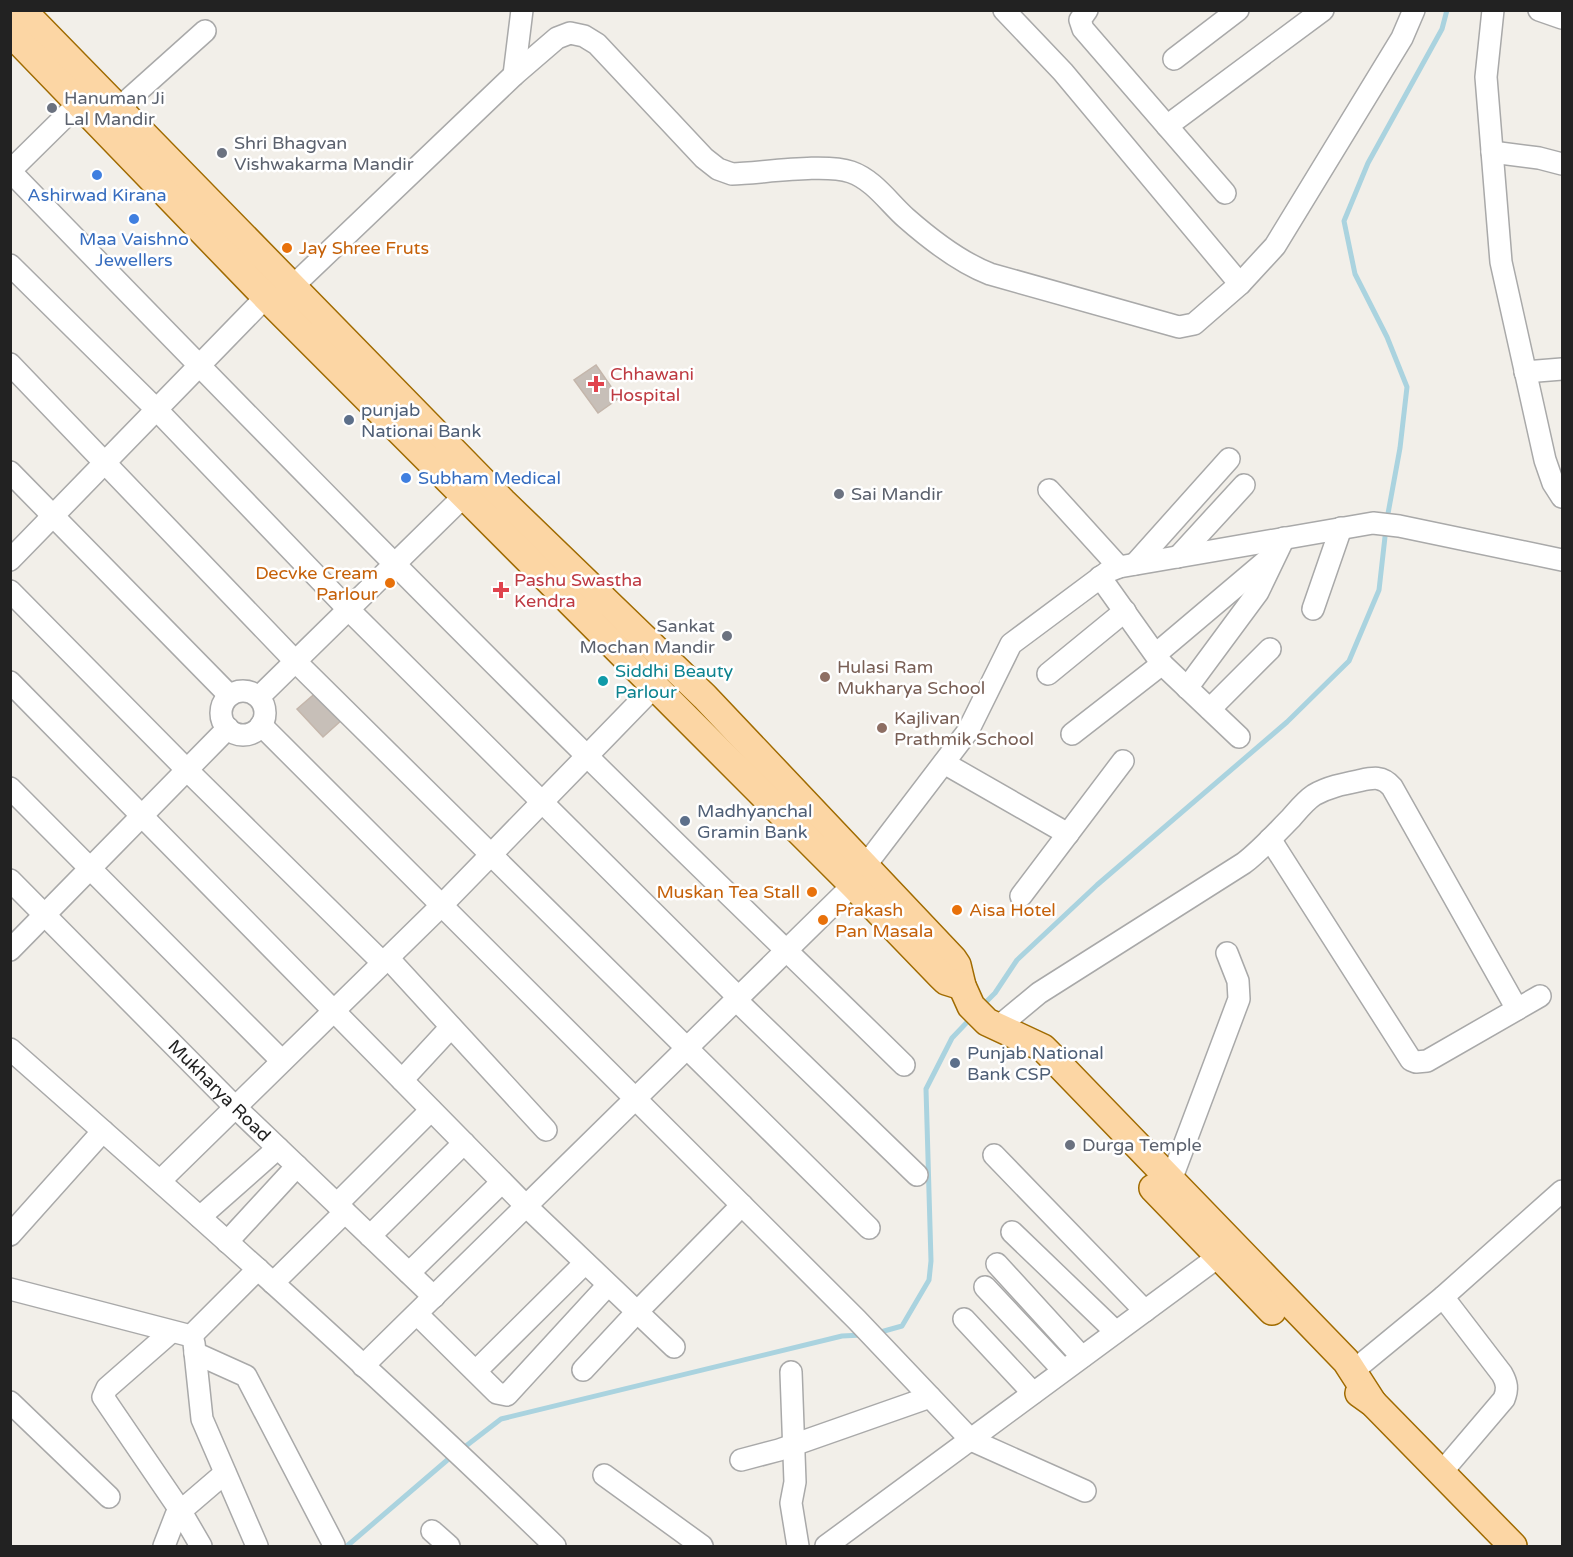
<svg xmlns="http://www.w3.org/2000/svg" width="1573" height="1557" font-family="'Varela Round',sans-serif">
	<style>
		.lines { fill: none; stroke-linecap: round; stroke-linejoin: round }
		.stream { stroke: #aad3df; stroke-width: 5 }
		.building { fill: #c7bfb8; stroke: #c4b6ab; stroke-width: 1.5 }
		.minor-casing { stroke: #a9a9a9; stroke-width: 24 }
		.major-casing { stroke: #a06b00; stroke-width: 30 }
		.minor { stroke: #fff; stroke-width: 21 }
		.major { stroke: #fcd6a4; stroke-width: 27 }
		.worship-dot { fill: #6b7280; stroke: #fff; stroke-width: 2 }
		.shop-dot { fill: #3f7fe0; stroke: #fff; stroke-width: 2 }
		.food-dot { fill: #e8710a; stroke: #fff; stroke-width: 2 }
		.health-dot { fill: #e0444e; stroke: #fff; stroke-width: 2 }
		.service-dot { fill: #5c6f8a; stroke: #fff; stroke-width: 2 }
		.education-dot { fill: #8d6e63; stroke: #fff; stroke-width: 2 }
		.culture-dot { fill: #0f9aa8; stroke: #fff; stroke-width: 2 }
		.labels { text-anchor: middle; stroke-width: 5; stroke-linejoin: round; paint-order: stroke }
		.worship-label { font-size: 18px; fill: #5b616d; stroke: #fff; text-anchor: start }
		.shop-label { font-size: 18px; fill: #366cbe; stroke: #fff }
		.food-label { font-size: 18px; fill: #c56008; stroke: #fff; text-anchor: start }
		.health-label { font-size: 18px; fill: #be3a42; stroke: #fff; text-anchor: start }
		.service-label { font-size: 18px; fill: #4e5e75; stroke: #fff; text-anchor: start }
		.education-label { font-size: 18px; fill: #785e54; stroke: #fff; text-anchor: start }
		.culture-label { font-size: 18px; fill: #0d838f; stroke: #fff; text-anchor: start }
		.street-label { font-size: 18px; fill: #222; stroke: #fff }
	</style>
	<rect width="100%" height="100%" fill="#f2efe9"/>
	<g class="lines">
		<g class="stream">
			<polyline points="1387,519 1400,448 1407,387 1387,337 1355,274 1344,221 1368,163 1442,29 1447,10"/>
			<polyline points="982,1006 995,993 1017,960 1097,885 1287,722 1349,661 1379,590 1386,528"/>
			<polyline points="877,1333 902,1326 929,1280 931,1261 926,1089 952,1038 972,1017"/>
			<polyline points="462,1449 501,1419 842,1336 862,1335"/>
			<polyline points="347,1546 452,1456"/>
		</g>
	</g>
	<g class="building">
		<polygon points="596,365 619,398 598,413 574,380"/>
		<polygon points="319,690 344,718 323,737 297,709"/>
	</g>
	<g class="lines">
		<defs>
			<g id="minor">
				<polyline points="1004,10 1063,72 1240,284"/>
				<polyline points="1087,10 1080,20 1083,29 1225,193"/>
				<polyline points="1493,10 1486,77 1501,262 1545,460 1553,483 1562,497"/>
				<polyline points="1539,10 1562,18"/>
				<polyline points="1174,59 1238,10"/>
				<polyline points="514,75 522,10"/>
				<polyline points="119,108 205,31"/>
				<polyline points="1167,126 1323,10"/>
				<polyline points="1492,152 1539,158 1562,164"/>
				<path d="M10 171C200 367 391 563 586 755 691 859 798 961 904 1065"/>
				<polyline points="10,171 79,103"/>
				<polyline points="10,265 157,410 348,609 738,997"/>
				<path d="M293 286 514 75 557 38 570 33 584 36 597 44 704 158 718 169 732 174C762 173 825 163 851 172 874 180 889 203 906 218 931 240 959 262 990 274L1179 327 1194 324 1240 284 1275 246 1402 38 1414 10"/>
				<polyline points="10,364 295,661 869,1228"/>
				<polyline points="1525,372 1562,369"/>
				<polyline points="10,472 229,695"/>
				<polyline points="1049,490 1119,567"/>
				<polyline points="1178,557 1244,485"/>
				<polyline points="10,560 266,297"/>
				<polyline points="1135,564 1229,459"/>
				<polyline points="1100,577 1162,664 1239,737"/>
				<polyline points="10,591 187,770 383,963"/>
				<polyline points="1313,609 1341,528"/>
				<polyline points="1156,654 1272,556"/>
				<polyline points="1048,674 1125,611"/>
				<polyline points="10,682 526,1206 674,1347"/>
				<polyline points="1187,688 1258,592 1284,538"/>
				<circle cx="243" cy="713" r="22"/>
				<polyline points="259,697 464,496"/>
				<polyline points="1210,709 1270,649"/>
				<polyline points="261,725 857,1320 971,1440 1085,1491"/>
				<polyline points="1072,734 1162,664"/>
				<polyline points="944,763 1068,834"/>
				<polyline points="10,788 282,1061"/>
				<polyline points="1270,839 1411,1060 1416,1062 1427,1061 1540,996"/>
				<polyline points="865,866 968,731 1011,644 1109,571 1119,567 1373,523 1399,526 1562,560"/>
				<path id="s1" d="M10 880 235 1107 434 1297"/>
				<polyline points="1021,896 1123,761"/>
				<polyline points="10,950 228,728"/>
				<polyline points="388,958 546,1130"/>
				<polyline points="735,999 917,1175"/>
				<path d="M998 1027 1039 993 1244 863C1261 850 1276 833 1291 818 1298 810 1305 801 1314 795 1328 787 1343 784 1358 781 1372 778 1382 775 1392 787L1517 1009"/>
				<path d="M10 1049C195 1212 379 1375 555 1546"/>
				<polyline points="402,1080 451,1027"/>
				<polyline points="994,1155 1145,1311"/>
				<polyline points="1171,1180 1239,999 1238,981 1227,953"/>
				<polyline points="160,1181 442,905 655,686"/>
				<polyline points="337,1204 431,1110"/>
				<polyline points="200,1217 278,1148"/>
				<polyline points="1012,1232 1116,1332"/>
				<polyline points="10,1235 103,1131"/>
				<polyline points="370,1236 464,1143"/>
				<polyline points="227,1242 297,1166"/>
				<polyline points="997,1264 1082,1357"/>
				<polyline points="409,1273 502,1182"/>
				<polyline points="273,1283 345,1212"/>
				<polyline points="985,1287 1063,1370"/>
				<polyline points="10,1289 191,1336 258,1269"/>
				<polyline points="417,1314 497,1393 507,1395 608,1285"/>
				<polyline points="964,1319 1033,1393"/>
				<polyline points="171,1332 107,1388 103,1397 180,1510 201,1546"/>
				<polyline points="194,1343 202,1419 257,1546"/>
				<polyline points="195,1353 246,1376 334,1545"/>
				<polyline points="363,1366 853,885"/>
				<polyline points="583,1370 637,1312 742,1205"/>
				<polyline points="476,1371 585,1263"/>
				<polyline points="1353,1371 1443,1297 1562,1191"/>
				<polyline points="791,1372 795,1482 791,1503 798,1546"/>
				<polyline points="10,1402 109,1497"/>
				<polyline points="741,1460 779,1450 930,1397"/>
				<path d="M1441 1473 1504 1399C1508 1389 1507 1383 1502 1374L1443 1297"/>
				<polyline points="604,1475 702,1546"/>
				<polyline points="432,1531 449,1546"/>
				<polyline points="164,1546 176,1515 225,1473"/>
				<polyline points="826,1546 1218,1257"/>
			</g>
			<g id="major">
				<polyline points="22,10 503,502 705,697 953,959 957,965 962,986 971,1006 987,1022 1043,1048 1049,1054 1346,1361 1373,1403"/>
				<polyline points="10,32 266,297 853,885 941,976 946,981 962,986"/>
				<polyline points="1153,1188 1272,1311"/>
				<polyline points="1359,1393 1373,1403 1513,1546"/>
			</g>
		</defs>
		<use href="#minor" class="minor-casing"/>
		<use href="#major" class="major-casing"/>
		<use href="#minor" class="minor"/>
		<use href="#major" class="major"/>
	</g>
	<g class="worship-dot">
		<circle cx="52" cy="108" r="6"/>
		<circle cx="222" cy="153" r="6"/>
		<circle cx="839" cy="494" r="6"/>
		<circle cx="727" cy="636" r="6"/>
		<circle cx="1070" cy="1145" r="6"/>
	</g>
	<g class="shop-dot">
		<circle cx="97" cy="175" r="6"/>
		<circle cx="134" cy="219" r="6"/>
		<circle cx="406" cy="478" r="6"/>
	</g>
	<g class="food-dot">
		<circle cx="287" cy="248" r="6"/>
		<circle cx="390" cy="583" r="6"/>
		<circle cx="812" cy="892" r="6"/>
		<circle cx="957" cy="910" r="6"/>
		<circle cx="823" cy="920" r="6"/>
	</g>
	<g class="health-dot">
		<path d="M593 375h6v6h6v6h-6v6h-6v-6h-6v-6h6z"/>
		<path d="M498 581h6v6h6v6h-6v6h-6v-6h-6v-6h6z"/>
	</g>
	<g class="service-dot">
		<circle cx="349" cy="420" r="6"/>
		<circle cx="685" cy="821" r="6"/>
		<circle cx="955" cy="1063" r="6"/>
	</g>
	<g class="education-dot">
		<circle cx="825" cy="677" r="6"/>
		<circle cx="882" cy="728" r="6"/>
	</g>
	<circle class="culture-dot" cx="603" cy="681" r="6"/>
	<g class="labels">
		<g class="worship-label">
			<text x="64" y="104">Hanuman Ji<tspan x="64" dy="21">Lal Mandir</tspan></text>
			<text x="234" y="149">Shri Bhagvan<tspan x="234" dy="21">Vishwakarma Mandir</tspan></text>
			<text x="851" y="500">Sai Mandir</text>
			<text x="715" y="632" text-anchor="end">Sankat<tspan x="715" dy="21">Mochan Mandir</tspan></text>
			<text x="1082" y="1151">Durga Temple</text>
		</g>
		<g class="shop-label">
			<text x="97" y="201">Ashirwad Kirana</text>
			<text x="134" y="245">Maa Vaishno<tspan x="134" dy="21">Jewellers</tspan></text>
			<text x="418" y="484" text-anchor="start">Subham Medical</text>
		</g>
		<g class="food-label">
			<text x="299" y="254">Jay Shree Fruts</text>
			<text x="378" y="579" text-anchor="end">Decvke Cream<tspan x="378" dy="21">Parlour</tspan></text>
			<text x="800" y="898" text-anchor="end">Muskan Tea Stall</text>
			<text x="835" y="916">Prakash<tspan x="835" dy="21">Pan Masala</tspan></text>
			<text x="969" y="916">Aisa Hotel</text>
		</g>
		<g class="health-label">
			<text x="610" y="380">Chhawani<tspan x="610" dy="21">Hospital</tspan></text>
			<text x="514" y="586">Pashu Swastha<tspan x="514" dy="21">Kendra</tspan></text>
		</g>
		<g class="service-label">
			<text x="361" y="416">punjab<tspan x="361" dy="21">Nationai Bank</tspan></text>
			<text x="697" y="817">Madhyanchal<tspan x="697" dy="21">Gramin Bank</tspan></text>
			<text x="967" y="1059">Punjab National<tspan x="967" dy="21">Bank CSP</tspan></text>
		</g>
		<g class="education-label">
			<text x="837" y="673">Hulasi Ram<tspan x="837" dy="21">Mukharya School</tspan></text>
			<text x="894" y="724">Kajlivan<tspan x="894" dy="21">Prathmik School</tspan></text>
		</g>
		<g class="culture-label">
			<text x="615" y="677">Siddhi Beauty<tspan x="615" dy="21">Parlour</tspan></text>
		</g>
		<g class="street-label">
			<text dy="6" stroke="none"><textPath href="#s1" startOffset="297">Mukharya Road</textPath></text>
		</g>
	</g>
	<rect width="1573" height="1557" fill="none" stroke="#222222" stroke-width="24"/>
</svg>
